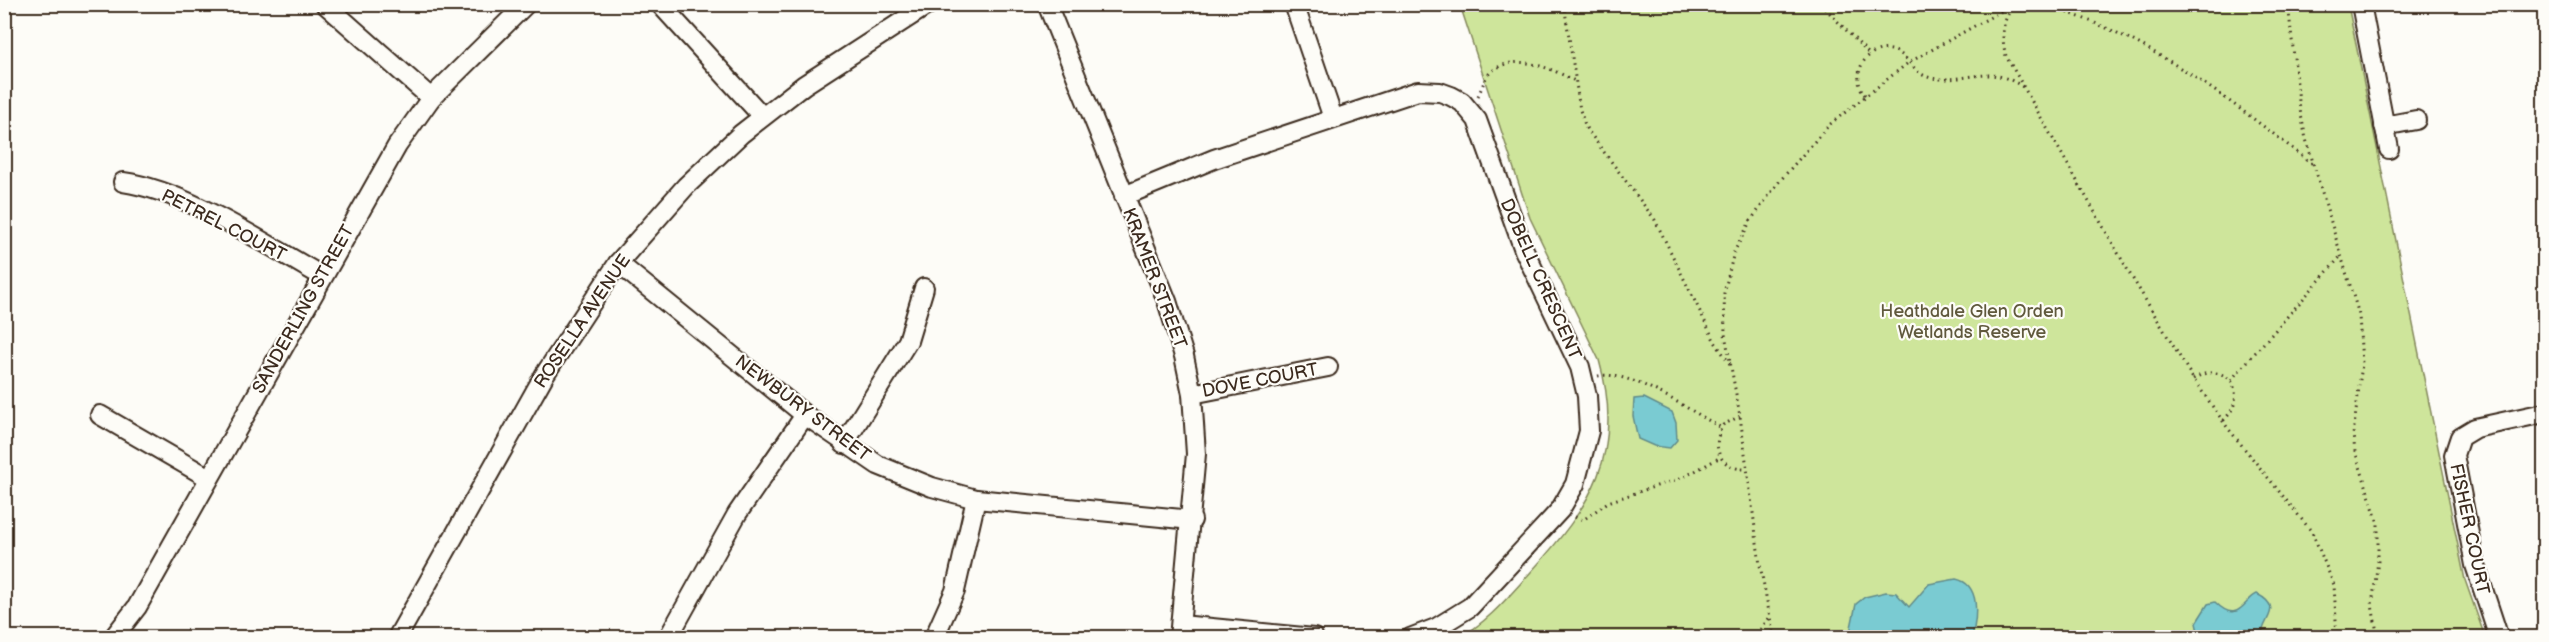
<svg xmlns="http://www.w3.org/2000/svg" width="2549" height="642" font-family="'Balsamiq Sans',sans-serif">
	<style>
		.green { fill: #cee59b; stroke: #84885c; stroke-width: 1.5 }
		.water { fill: #7acbd2; stroke: #618b8a; stroke-width: 1.5 }
		.lines { fill: none; stroke-linecap: round; stroke-linejoin: round }
		.minor-casing { stroke: #3b2a1e; stroke-width: 22 }
		.path { stroke: #3b2a1e; stroke-width: 3; stroke-dasharray: 1.5 4.5; stroke-linecap: butt }
		.minor { stroke: #fdfcf7; stroke-width: 18 }
		.labels { text-anchor: middle; stroke-width: 4.5; stroke-linejoin: round; paint-order: stroke }
		.street-label { font-size: 18px; fill: #3b2a1e; stroke: #fdfcf7 }
		.park-label { font-size: 18px; fill: #60593d; stroke: #fdfcf7 }
	</style>
	<rect width="100%" height="100%" fill="#fdfcf7"/>
	<filter id="ink" filterUnits="userSpaceOnUse"><feTurbulence type="fractalNoise" baseFrequency=".0167" numOctaves="2"/><feDisplacementMap in="SourceGraphic" scale="12" xChannelSelector="R" yChannelSelector="G"/><feConvolveMatrix kernelMatrix="1 2 1 2 8 2 1 2 1" color-interpolation-filters="sRGB"/></filter>
	<g filter="url(#ink)">
		<path class="green" d="M1460 5H2348L2465 580 2485 637 1459 638C1488 622 1508 597 1530 573 1591 506 1626 454 1599 360L1530 218Z"/>
		<g class="water">
			<polygon points="1644,398 1672,412 1676,423 1677,440 1670,448 1654,446 1638,439 1633,416 1634,399"/>
			<path d="M1956 579C1981 584 1977 618 1972 637H1849L1856 604 1865 597 1886 592 1896 593 1909 607 1929 584Z"/>
			<path d="M2257 594C2286 609 2260 620 2262 637L2199 636 2196 623 2208 604 2215 602C2239 626 2244 599 2257 594Z"/>
		</g>
		<g class="lines">
			<defs>
				<g id="minor">
					<polyline points="325,4 431,98"/>
					<polyline points="660,4 762,116"/>
					<polyline points="1047,4 1167,301 1184,356 1192,394 1196,454 1179,638"/>
					<polyline points="1294,4 1333,118"/>
					<polyline points="2361,4 2389,149"/>
					<polyline points="2384,126 2416,120"/>
					<path d="M123 182C187 191 265 244 322 276"/>
					<polyline points="1124,196 1214,159 1418,91 1440,92 1451,96 1462,102 1477,120 1524,250 1580,367 1587,396 1589,431 1575,484 1560,510 1470,607 1436,628 1410,638"/>
					<polyline points="618,263 805,415 878,465 932,487 976,499 1192,520"/>
					<polyline points="1192,394 1328,367"/>
					<polyline points="100,415 209,478"/>
					<polyline points="844,444 908,341 924,288"/>
					<polyline points="1181,625 1314,638"/>
					<polyline points="113,638 137,607 397,146 431,98 526,4"/>
					<polyline points="397,638 545,374 618,263 686,186 741,134 804,85 929,4"/>
					<polyline points="668,638 737,514 805,415"/>
					<polyline points="934,638 955,591 976,499"/>
					<polyline points="2499,638 2475,565 2454,455 2460,437 2475,428 2544,413"/>
				</g>
			</defs>
			<use href="#minor" class="minor-casing"/>
			<g class="path">
				<polyline points="1564,4 1580,110 1586,128 1655,220 1715,342 1730,364"/>
				<polyline points="1821,4 1869,54"/>
				<polyline points="2001,4 2002,11"/>
				<path d="M2016 4C2001 18 2001 38 2006 56L2130 274 2192 377 2227 427 2312 532 2334 585 2337 638"/>
				<path d="M2038 4C2144 31 2229 100 2314 165"/>
				<polyline points="2288,4 2300,110 2306,139 2359,315 2362,364 2353,435 2355,451 2378,523 2378,561 2372,605 2378,638"/>
				<path d="M1865 95C1860 89 1858 82 1859 74 1861 56 1880 44 1897 52 1915 61 1912 79 1943 79 1975 79 1992 66 2023 87"/>
				<path d="M1478 96C1482 88 1485 76 1492 71 1517 52 1552 69 1575 81"/>
				<path d="M1598 376C1631 369 1692 412 1722 428"/>
				<path d="M2193 379C2207 371 2218 370 2231 380 2239 396 2236 408 2223 421"/>
				<polyline points="2231,380 2342,255"/>
				<path d="M1740 416 1723 425C1710 447 1720 470 1747 469"/>
				<polyline points="1575,517 1583,520 1608,502 1684,477 1719,458"/>
				<polyline points="1736,638 1739,634 1755,636 1770,617"/>
				<polyline points="1774,638 1760,565 1740,416 1725,334 1724,293 1734,252 1751,220 1778,183 1829,125 1908,63 2014,4"/>
			</g>
			<use href="#minor" class="minor"/>
		</g>
	</g>
	<g class="labels">
		<g class="street-label">
			<text transform="translate(224 225) rotate(27)" y="6">PETREL COURT</text>
			<text transform="translate(1155 278) rotate(69)" y="6">KRAMER STREET</text>
			<text transform="translate(1541 279) rotate(66)" y="6">DOBELL CRESCENT</text>
			<text transform="translate(303 309) rotate(-61)" y="6">SANDERLING STREET</text>
			<text transform="translate(582 321) rotate(-56)" y="6">ROSELLA AVENUE</text>
			<text transform="translate(1260 380) rotate(-11)" y="6">DOVE COURT</text>
			<text transform="translate(803 408) rotate(37)" y="6">NEWBURY STREET</text>
			<text transform="translate(2470 529) rotate(78)" y="6">FISHER COURT</text>
		</g>
		<g class="park-label">
			<text x="1972" y="317">Heathdale Glen Orden<tspan x="1972" dy="21">Wetlands Reserve</tspan></text>
		</g>
	</g>
	<rect width="2549" height="642" fill="none" stroke="#fdfcf7" stroke-width="24"/>
	<rect x="12" y="12" width="2525" height="618" fill="none" stroke="#3b2a1e" stroke-width="2" filter="url(#ink)"/>
</svg>
